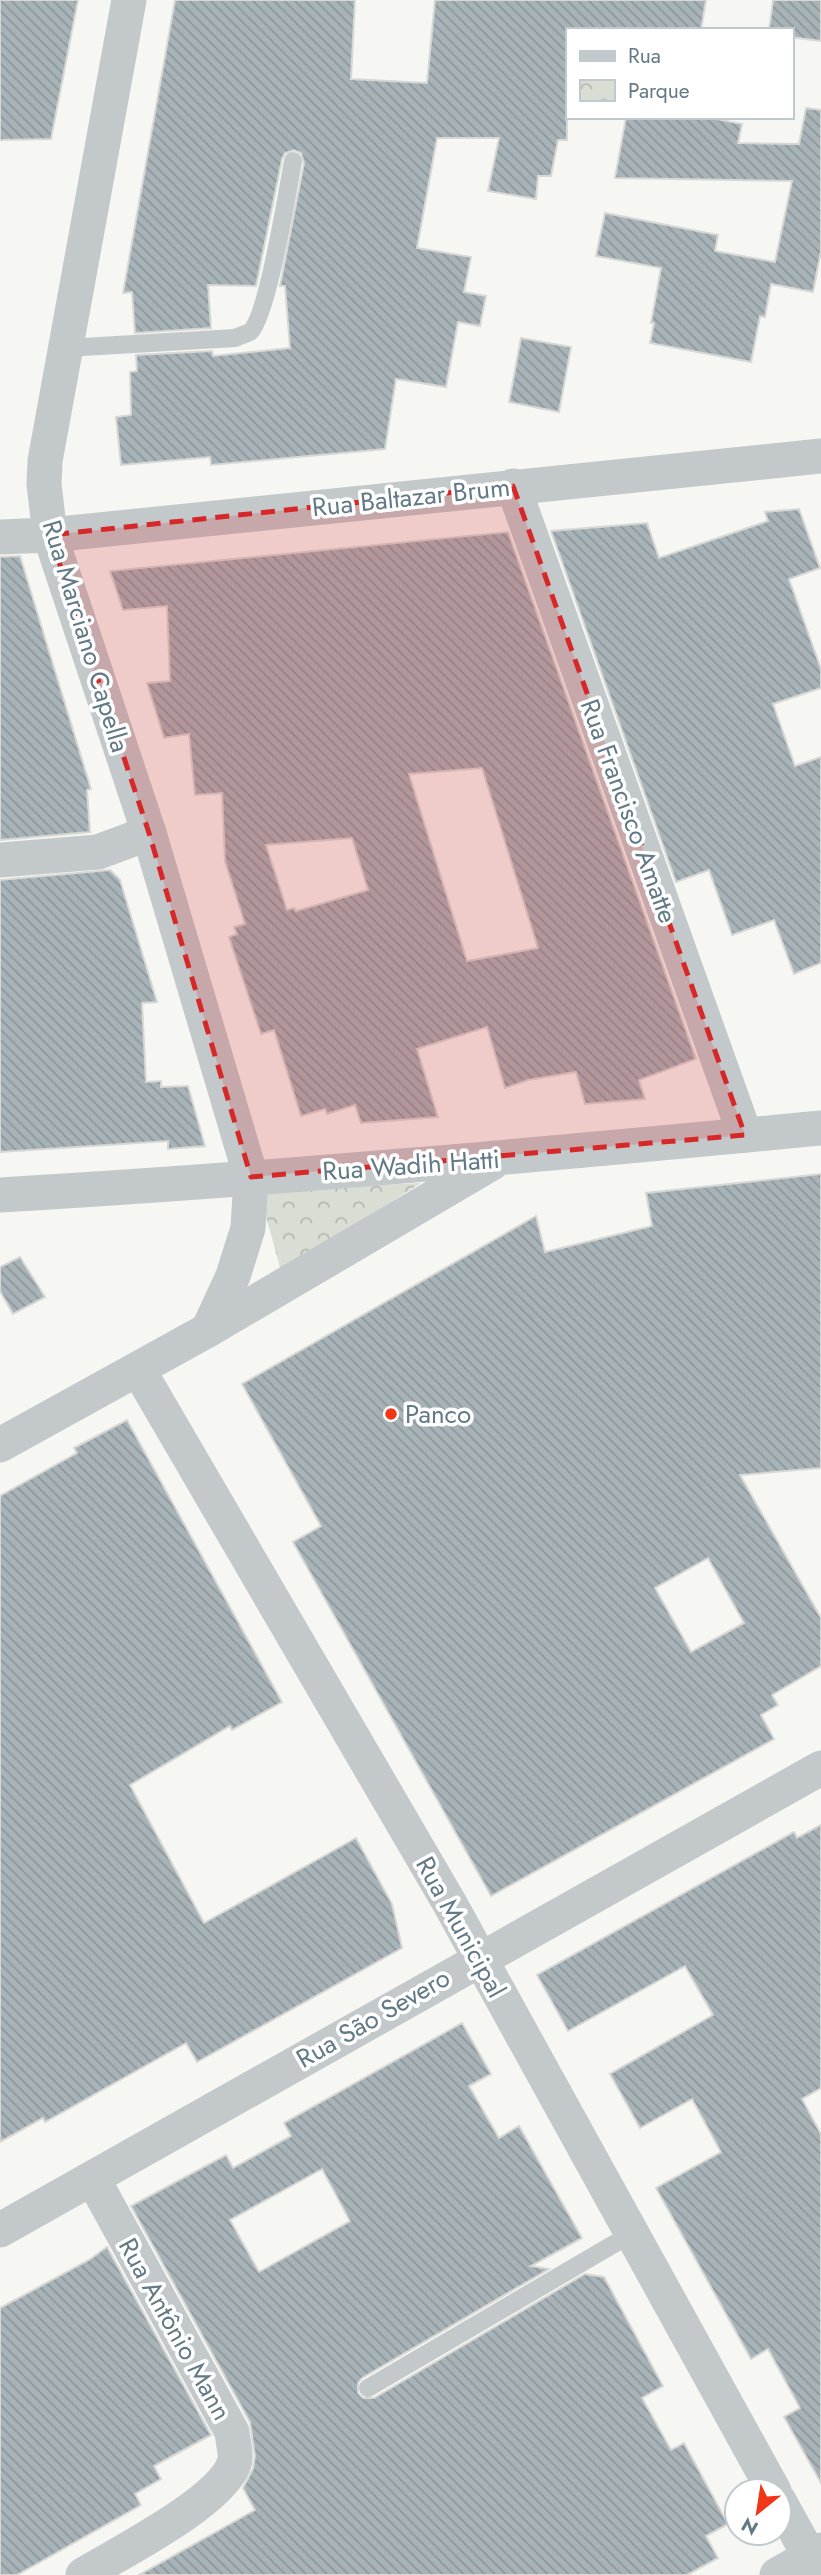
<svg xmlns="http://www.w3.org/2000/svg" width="821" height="2575" font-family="Jost,sans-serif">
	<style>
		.park { fill: url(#park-crowns) }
		.building { fill: url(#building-back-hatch); stroke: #d7d7d5; stroke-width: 2; fill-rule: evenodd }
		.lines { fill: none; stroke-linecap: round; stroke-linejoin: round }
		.service { stroke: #c3c8cb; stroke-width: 18 }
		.minor { stroke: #c3c8cb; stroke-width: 35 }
		.marked { fill: #d62828; fill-opacity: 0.2; stroke: #d62828; stroke-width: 5; stroke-dasharray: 14 9; stroke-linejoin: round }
		.poi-dot { fill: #f23516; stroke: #fff; stroke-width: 2.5 }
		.labels { text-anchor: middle; stroke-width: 7; stroke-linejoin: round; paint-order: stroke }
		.street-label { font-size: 26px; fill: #627986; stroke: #fff }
		.poi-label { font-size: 26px; fill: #627986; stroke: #fff; text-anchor: start }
	</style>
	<defs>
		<pattern id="park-crowns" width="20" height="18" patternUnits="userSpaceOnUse" patternTransform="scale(1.75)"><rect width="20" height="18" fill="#d8ded3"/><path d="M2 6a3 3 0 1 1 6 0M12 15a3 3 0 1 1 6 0" fill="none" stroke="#b3b9b1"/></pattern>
		<pattern id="building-back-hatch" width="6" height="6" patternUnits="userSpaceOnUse" patternTransform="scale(1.75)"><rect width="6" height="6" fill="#a8b3b8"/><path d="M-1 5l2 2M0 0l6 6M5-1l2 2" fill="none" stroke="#8c969b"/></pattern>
	</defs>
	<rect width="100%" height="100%" fill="#f6f6f2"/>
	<polygon class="park" points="421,1183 281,1271 259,1191"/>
	<g class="building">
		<polygon points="0,0 78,0 51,139 0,140"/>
		<polygon points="175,0 355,0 351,79 427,83 435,0 706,0 701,30 567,30 567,140 558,140 551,176 538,176 536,199 488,191 499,138 437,138 417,248 471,257 464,292 486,296 480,326 458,322 446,387 396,379 385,449 211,465 210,457 121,465 116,417 131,415 130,372 137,371 136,355 212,351 213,356 290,348 285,286 280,286 304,163 301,153 294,150 285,153 282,159 256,286 208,285 211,328 135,333 132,292 123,293"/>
		<polygon points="773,0 821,0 821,41 791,37 791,30 769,30"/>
		<polygon points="806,108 821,110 821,251 813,292 771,284 765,317 760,316 751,362 650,343 654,323 651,323 661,268 596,256 605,213 718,235 715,251 775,262 792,181 615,178 626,117 706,117 742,124 738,143 799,144"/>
		<polygon points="521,338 571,347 559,412 509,402"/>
		<polygon points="799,509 820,568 789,579 821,669 821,688 773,704 795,766 821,757 821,963 794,974 774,920 732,935 709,870 676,882 551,531 647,523 659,558 768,521 765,512"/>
		<path d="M508 532 696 1059 639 1080 645 1099 585 1104 576 1072 528 1080 505 1088 487 1027 417 1049 438 1117 361 1123 355 1105 327 1114 325 1109 301 1116 274 1030 261 1034 229 937 237 934 234 927 245 924 225 861 222 793 195 795 189 734 164 738 147 683 170 681 167 606 123 610 110 571ZM482 768 538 948 467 961 409 774ZM352 838 368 890 296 911 294 908 287 910 266 845Z"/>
		<polygon points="20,556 91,789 87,790 90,832 0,840 0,557"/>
		<polygon points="110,870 120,880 157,1002 142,1003 146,1082 161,1081 161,1087 188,1086 205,1146 168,1149 168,1141 0,1152 0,880"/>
		<path d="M821 1174V1468L740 1475 821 1618V1666L772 1695 778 1705 761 1715 774 1739 491 1896 293 1542 321 1526 242 1384 536 1216 545 1252 652 1226 646 1193ZM708 1558 744 1623 691 1652 655 1588Z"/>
		<polygon points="20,1257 45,1297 13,1314 0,1291 0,1267"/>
		<polygon points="127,1420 282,1702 232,1730 230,1726 130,1785 204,1923 356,1838 392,1904 402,1948 197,2062 186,2043 45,2122 43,2118 0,2142 0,1496 77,1453 74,1448"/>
		<polygon points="821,1825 821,2088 802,2099 821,2134 821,2483 784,2417 800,2408 768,2349 751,2359 656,2188 721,2152 692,2099 640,2128 610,2074 713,2015 685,1966 568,2031 537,1975 794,1832 797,1838"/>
		<path d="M462 2023 491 2074 469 2086 499 2138 519 2126 582 2238 531 2266 549 2269 362 2378 358 2383V2393L363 2398H374L585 2274 604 2277 663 2386 642 2398 671 2450 684 2443 728 2524 706 2536 718 2558 687 2575H139L255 2510 243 2488 253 2469 255 2456 250 2422 131 2206 226 2155 233 2168 291 2136 284 2123ZM322 2169 350 2221 259 2272 230 2220Z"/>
		<polygon points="107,2247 211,2435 154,2466 161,2479 135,2494 141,2505 17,2575 0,2575 0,2308 89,2260"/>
	</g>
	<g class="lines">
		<g class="service">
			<path d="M66 348 235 338C239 336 246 334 250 332 267 318 288 189 293 161"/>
			<polyline points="368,2388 631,2234"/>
		</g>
		<g class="minor">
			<polyline points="129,0 45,461 44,484 50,535 149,833 251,1177 248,1228 233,1276 208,1330"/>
			<polyline points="513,486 745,1135"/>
			<polyline points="0,537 50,535 821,456"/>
			<polyline points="0,860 98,852 149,833"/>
			<path d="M0 1195C274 1179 548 1154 821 1128"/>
			<polyline points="138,1369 450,1904 774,2491"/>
			<polyline points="0,1445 208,1330 492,1163"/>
			<polyline points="0,2230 821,1768"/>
			<polyline points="779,2501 820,2575"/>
			<path d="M83 2575C121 2552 219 2503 234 2464 237 2456 233 2442 232 2432L93 2179"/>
			<polyline points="777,2575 821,2550"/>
		</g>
	</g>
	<path class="marked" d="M513 486 745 1135 251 1177 149 833 50 535Z"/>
	<circle class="poi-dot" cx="391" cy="1414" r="7"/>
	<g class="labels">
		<g class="street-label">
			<text transform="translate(411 497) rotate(-6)" y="9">Rua Baltazar Brum</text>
			<text transform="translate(86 636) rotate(73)" y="9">Rua Marciano Capella</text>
			<text transform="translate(629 811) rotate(70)" y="9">Rua Francisco Amatte</text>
			<text transform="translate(411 1165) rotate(-4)" y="9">Rua Wadih Hatti</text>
			<text transform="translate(461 1927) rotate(61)" y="9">Rua Municipal</text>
			<text transform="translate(373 2018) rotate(-30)" y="9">Rua São Severo</text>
			<text transform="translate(175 2329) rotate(61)" y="9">Rua Antônio Mann</text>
		</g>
		<g class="poi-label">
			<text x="405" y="1423">Panco</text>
		</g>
	</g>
	<rect x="566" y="28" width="228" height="91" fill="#ffffff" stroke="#c0c9cf" stroke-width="2"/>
	<rect x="580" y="51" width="35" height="10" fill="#c3c8cb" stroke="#c0c9cf" stroke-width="2"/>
	<text x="628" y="63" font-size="21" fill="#627986">Rua</text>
	<rect x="580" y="80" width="35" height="21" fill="url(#park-crowns)" stroke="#c0c9cf" stroke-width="2"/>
	<text x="628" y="98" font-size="21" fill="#627986">Parque</text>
	<g transform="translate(758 2512) rotate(210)"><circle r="33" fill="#ffffff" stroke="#c0c9cf" stroke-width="2"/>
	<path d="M0-5L12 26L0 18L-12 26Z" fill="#f23516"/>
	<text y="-10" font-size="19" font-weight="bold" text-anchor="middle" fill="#627986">N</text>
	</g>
</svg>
